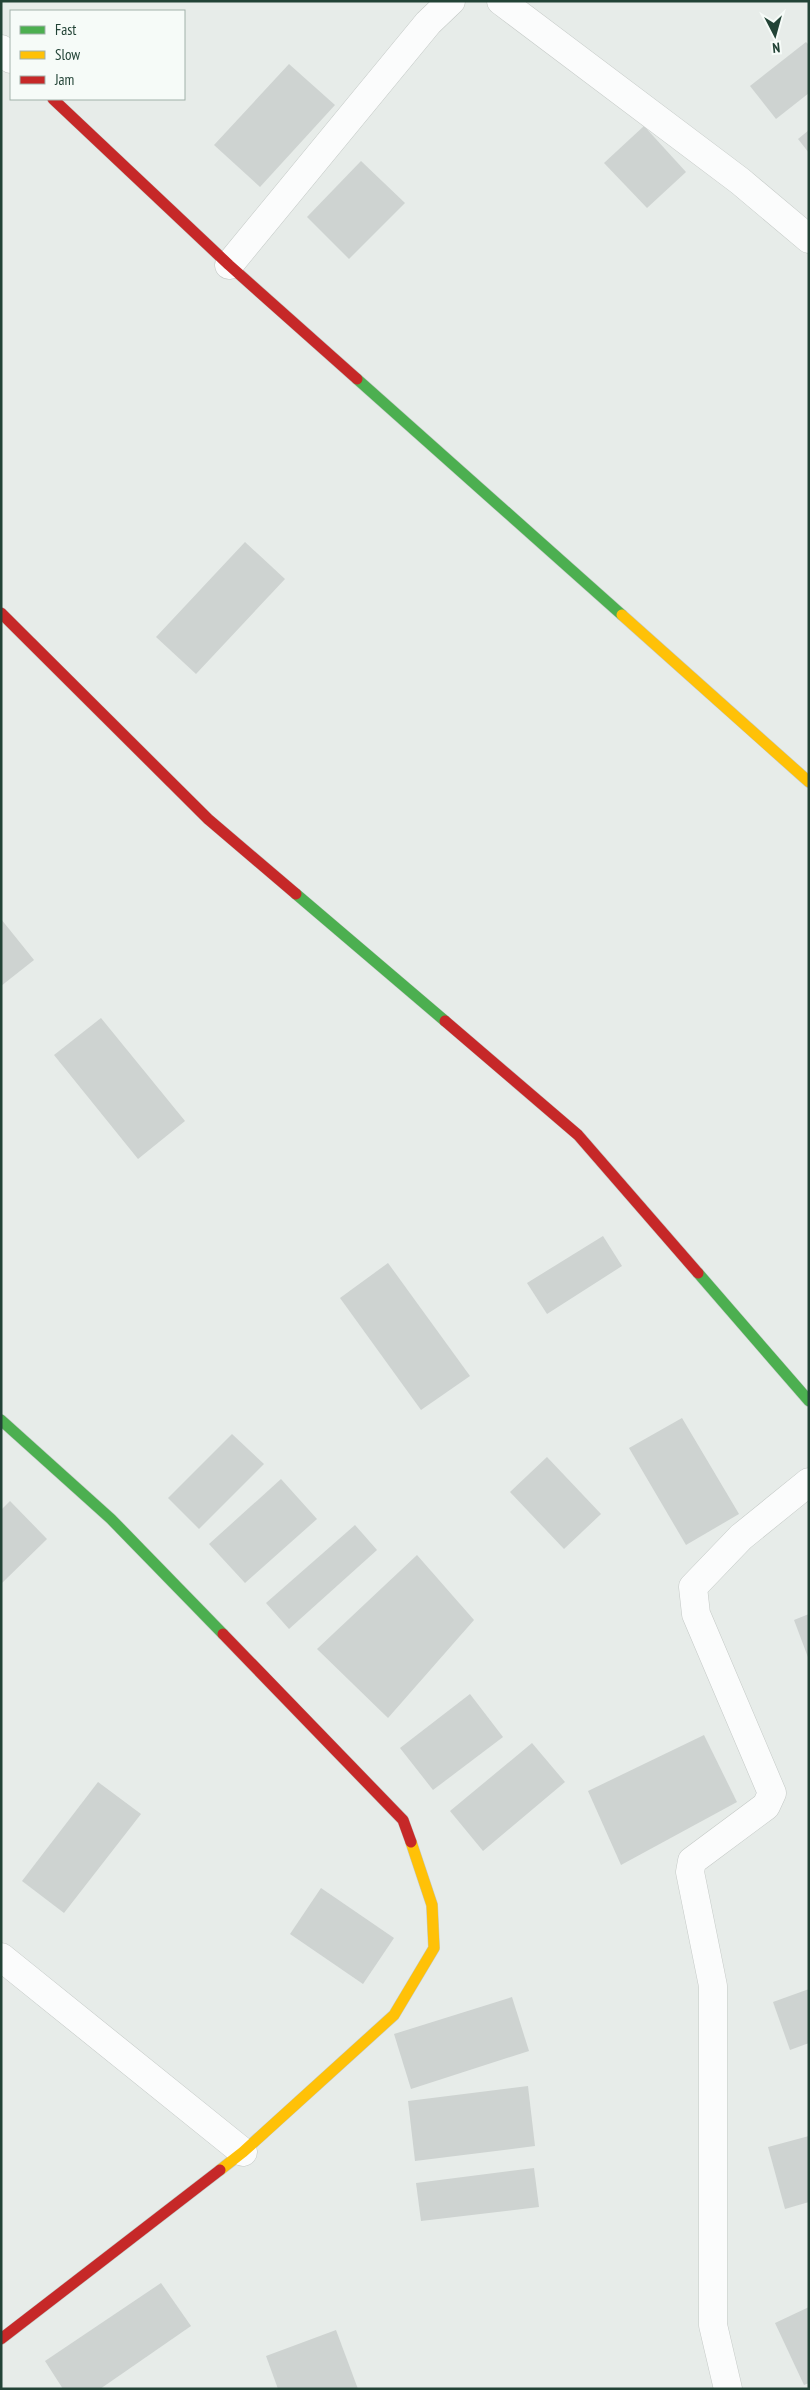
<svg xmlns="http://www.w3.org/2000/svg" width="810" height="2390" font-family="'PT Sans Narrow',sans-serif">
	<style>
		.building { fill: #ced3d1 }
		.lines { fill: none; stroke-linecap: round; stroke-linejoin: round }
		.street-casing { stroke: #c4c9c6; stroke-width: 29 }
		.fast-casing { stroke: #c2cac6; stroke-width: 12 }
		.slow-casing { stroke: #c2cac6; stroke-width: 12 }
		.jam-casing { stroke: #c2cac6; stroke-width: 12 }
		.street { stroke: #fbfcfc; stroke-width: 28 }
		.fast { stroke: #4caf50; stroke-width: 11 }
		.slow { stroke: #ffc107; stroke-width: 11 }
		.jam { stroke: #c62828; stroke-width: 11 }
	</style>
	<rect width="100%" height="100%" fill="#e7ece9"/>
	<g class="building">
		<polygon points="806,42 809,45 809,93 776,119 750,86"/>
		<polygon points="289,64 335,105 260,187 214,145"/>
		<polygon points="644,126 686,172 647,208 604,163"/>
		<polygon points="809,130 809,153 798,139"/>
		<polygon points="361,161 405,203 349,259 307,217"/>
		<polygon points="245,542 285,579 196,674 156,637"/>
		<polygon points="1,919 34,960 1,986"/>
		<polygon points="101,1018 185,1121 138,1159 54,1055"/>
		<polygon points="603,1236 622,1266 547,1314 527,1283"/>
		<polygon points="388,1263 470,1376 421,1410 340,1298"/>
		<polygon points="682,1418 739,1514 686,1545 629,1448"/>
		<polygon points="232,1434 264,1464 199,1529 168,1498"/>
		<polygon points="547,1457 601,1514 564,1549 510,1492"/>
		<polygon points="281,1479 317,1519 245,1583 209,1544"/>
		<polygon points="10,1501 47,1539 1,1584 1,1510"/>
		<polygon points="355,1525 377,1550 289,1629 266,1603"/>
		<polygon points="417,1555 474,1620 388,1718 317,1649"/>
		<polygon points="809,1614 809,1660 794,1620"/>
		<polygon points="470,1694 503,1737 433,1790 400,1748"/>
		<polygon points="704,1735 737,1802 621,1865 588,1791"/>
		<polygon points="532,1743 565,1782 483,1851 450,1811"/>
		<polygon points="98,1782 141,1814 64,1913 22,1881"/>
		<polygon points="321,1888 394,1938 363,1984 290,1934"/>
		<polygon points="809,1989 809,2043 790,2050 773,2002"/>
		<polygon points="512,1997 529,2051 411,2089 394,2034"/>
		<polygon points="528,2086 535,2146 415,2161 408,2101"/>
		<polygon points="809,2136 809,2202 785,2209 768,2147"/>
		<polygon points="534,2168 539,2207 421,2221 416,2183"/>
		<polygon points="161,2283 191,2326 100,2389 63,2389 45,2361"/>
		<polygon points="809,2307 809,2383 804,2385 775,2323"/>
		<polygon points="336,2330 358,2389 278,2389 266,2356"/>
	</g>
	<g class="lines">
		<defs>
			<g id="street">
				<polyline points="501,1 740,181 809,239"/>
				<polyline points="1,49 11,59"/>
				<polyline points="229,265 428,23 451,1"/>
				<polyline points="1,1957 243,2152"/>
				<polyline points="728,2389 713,2325 713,1986 690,1872 692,1861 766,1806 772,1793 696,1614 693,1587 741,1537 809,1482"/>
			</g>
			<g id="fast">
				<polyline points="357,379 622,615"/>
				<polyline points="296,894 445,1021"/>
				<polyline points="698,1273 809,1401"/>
				<polyline points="1,1420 111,1519 223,1634"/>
			</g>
			<g id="slow">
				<polyline points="622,615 809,782"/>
				<polyline points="220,2170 243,2152 394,2015 434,1948 432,1905 411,1842"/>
			</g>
			<g id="jam">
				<polyline points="53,99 229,265 357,379"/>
				<polyline points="1,613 208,819 296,894"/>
				<polyline points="445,1021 578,1135 698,1273"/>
				<polyline points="223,1634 403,1820 411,1842"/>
				<polyline points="1,2339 220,2170"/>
			</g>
		</defs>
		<use href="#street" class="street-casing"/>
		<use href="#fast" class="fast-casing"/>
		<use href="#slow" class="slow-casing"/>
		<use href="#jam" class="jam-casing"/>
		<use href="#street" class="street"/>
		<use href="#fast" class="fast"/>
		<use href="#slow" class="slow"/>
		<use href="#jam" class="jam"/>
	</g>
	<rect width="810" height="2390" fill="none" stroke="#224336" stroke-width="5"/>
	<rect x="10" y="10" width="175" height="90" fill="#f6fbf8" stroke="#a1b1aa"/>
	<rect x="20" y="26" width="25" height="8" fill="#4caf50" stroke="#a1b1aa"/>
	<text x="55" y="35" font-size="15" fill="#224336">Fast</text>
	<rect x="20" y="51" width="25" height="8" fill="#ffc107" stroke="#a1b1aa"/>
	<text x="55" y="60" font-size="15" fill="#224336">Slow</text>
	<rect x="20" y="76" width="25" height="8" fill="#c62828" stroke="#a1b1aa"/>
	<text x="55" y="85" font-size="15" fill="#224336">Jam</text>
	<g transform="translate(775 35) rotate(174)" stroke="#f6fbf8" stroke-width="4" paint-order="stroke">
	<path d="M0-4L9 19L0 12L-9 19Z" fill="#224336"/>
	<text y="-8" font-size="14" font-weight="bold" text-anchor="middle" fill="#224336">N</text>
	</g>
</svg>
